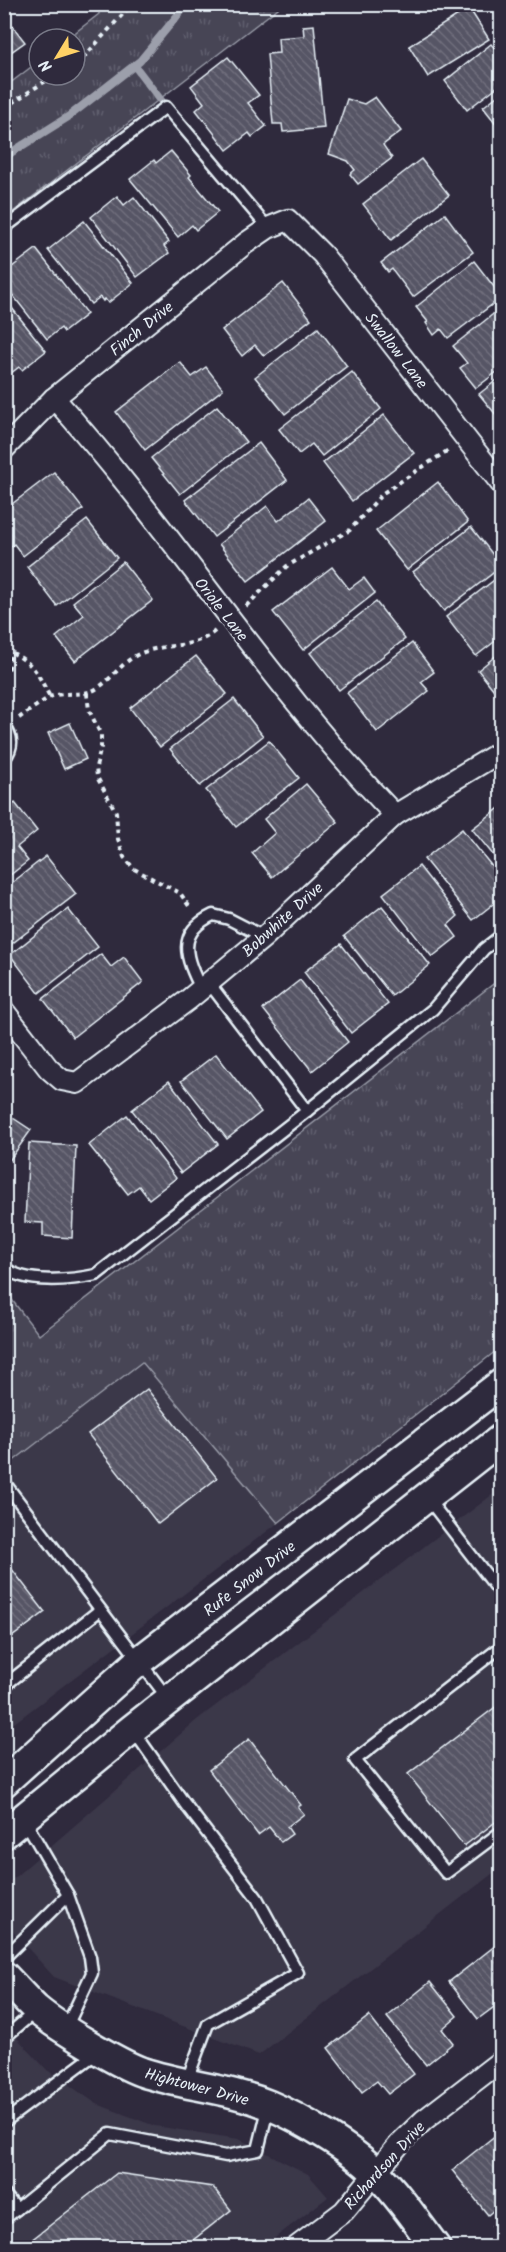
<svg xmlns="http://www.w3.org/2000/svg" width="506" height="2252" font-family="Kalam,sans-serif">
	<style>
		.built { fill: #3b3749 }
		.grass { fill: url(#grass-tufts); stroke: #979aa6; stroke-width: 1.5 }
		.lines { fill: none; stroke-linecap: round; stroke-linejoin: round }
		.stream { stroke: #9c9fab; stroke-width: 8 }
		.building { fill: url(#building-back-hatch); stroke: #e8f1f8; stroke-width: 1.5 }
		.lane-casing { stroke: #e8f1f8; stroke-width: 15 }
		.street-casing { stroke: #e8f1f8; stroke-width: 24 }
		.secondary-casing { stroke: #e8f1f8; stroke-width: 33 }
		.path { stroke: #e8f1f8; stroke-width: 4; stroke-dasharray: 4.5 4.5; stroke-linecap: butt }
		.lane { stroke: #2f2a3d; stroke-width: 10 }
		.street { stroke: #2f2a3d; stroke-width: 20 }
		.secondary { stroke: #2f2a3d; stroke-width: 28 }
		.labels { text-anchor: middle; stroke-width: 6; stroke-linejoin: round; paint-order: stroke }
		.street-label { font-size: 16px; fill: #e8f1f8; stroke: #2f2a3d }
	</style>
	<defs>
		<pattern id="grass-tufts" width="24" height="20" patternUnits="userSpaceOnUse" patternTransform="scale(1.5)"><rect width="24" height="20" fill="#464455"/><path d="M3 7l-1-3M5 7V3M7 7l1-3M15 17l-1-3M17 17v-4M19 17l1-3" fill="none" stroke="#615f6e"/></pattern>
		<pattern id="building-back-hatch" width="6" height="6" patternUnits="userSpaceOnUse" patternTransform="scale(1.5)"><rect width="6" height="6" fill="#575565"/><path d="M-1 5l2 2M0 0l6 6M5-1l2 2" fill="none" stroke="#6f6e7c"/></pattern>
	</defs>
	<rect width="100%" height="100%" fill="#2f2a3d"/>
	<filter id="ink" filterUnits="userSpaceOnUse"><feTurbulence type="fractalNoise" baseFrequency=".0167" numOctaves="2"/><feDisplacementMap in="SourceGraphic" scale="12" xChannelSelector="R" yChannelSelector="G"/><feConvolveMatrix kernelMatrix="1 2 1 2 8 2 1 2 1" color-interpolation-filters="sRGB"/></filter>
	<g filter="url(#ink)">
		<g class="built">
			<polygon points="142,1361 278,1523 5,1730 5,1452 13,1461"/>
			<polygon points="501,1488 501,1867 259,2055 54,1977 5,1923 8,1883 198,1719"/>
			<polygon points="4,2024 47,2070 97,2104 155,2126 239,2139 308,2174 328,2197 263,2247 5,2247"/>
		</g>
		<g class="grass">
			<polygon points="99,5 282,5 5,218 5,87 39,61 39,75 75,75 75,39 67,39 99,14"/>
			<polygon points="501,978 501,1347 278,1523 142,1362 12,1462 4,1452 5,1291 39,1335"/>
		</g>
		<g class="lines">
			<g class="stream">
				<polyline points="134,65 166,107"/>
				<polyline points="4,157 68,117 140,61 187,4"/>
			</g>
		</g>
		<g class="building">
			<polygon points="469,8 489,39 428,77 409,46"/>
			<polygon points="4,15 25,42 4,57"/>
			<polygon points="314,25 324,128 283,132 282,124 273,124 267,54 279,53 278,38 304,36 303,26"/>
			<polygon points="491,44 502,57 502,83 467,110 445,81"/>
			<polygon points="228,57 259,95 248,103 266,126 252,137 249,133 227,150 196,110 204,103 191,86"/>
			<polygon points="502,92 502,131 483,107"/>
			<polygon points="375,97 401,131 383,145 392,158 358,184 350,174 355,170 348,161 329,154 347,99 364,104"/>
			<polygon points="171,151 191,175 189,177 218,212 196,230 192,225 178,237 130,179 154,160 156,163"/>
			<polygon points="421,159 449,195 391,240 363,204"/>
			<polygon points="117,196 124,205 134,197 169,242 164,246 169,253 137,277 91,217"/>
			<polygon points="445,214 473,252 413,297 392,269 388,272 381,263"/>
			<polygon points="84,221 133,283 108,303 105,299 103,301 100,297 91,304 48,250"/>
			<polygon points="36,249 87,314 64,332 61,328 47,339 4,284 4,273"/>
			<polygon points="474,261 502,297 448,338 441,329 434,335 426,323 428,322 416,307"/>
			<polygon points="283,283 311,319 264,356 255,345 242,356 222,330"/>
			<polygon points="4,298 46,351 22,370 19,367 6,377"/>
			<polygon points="502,307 502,368 476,388 460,368 467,363 453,346"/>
			<polygon points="318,328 347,366 285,414 255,377"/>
			<polygon points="180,362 192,377 206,367 223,389 145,450 116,412"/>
			<polygon points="352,372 381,409 322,456 312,444 299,454 279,429"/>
			<polygon points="502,376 502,422 479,394"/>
			<polygon points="217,406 246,442 180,494 151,458"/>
			<polygon points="384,415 414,453 352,501 323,463"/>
			<polygon points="259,443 287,480 214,537 185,500"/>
			<polygon points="54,472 83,509 23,556 14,544 4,552 4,510"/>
			<polygon points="438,482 468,522 407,570 376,531"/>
			<polygon points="308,498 326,521 248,581 219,544 267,506 278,521"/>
			<polygon points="87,520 117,558 57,606 27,567"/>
			<polygon points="471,527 502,566 444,611 413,572"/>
			<polygon points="123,562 153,600 75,661 56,637 84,615 73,602"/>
			<polygon points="332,567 349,589 364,578 375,593 303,650 273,612"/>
			<polygon points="502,574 502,636 476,656 446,617"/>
			<polygon points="376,602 405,639 339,690 310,653"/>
			<polygon points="412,643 434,672 421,682 429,691 377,732 347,693"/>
			<polygon points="502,651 502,700 478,670"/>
			<polygon points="196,656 227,694 160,747 130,708"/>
			<polygon points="234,699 263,736 200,786 170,749"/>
			<polygon points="70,723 86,759 64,769 48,733"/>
			<polygon points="269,741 299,778 236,827 206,790"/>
			<polygon points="306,784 338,822 272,877 252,853 275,833 264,819"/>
			<polygon points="15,803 37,831 17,847 28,861 4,880 4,812"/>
			<polygon points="502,806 502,866 472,829"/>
			<polygon points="462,829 502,879 502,897 473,920 424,859"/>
			<polygon points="46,856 76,894 5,949 4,889"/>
			<polygon points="419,866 458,916 448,925 457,937 432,957 383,894"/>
			<polygon points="382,906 430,965 392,996 344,936"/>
			<polygon points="68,909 98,947 39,993 10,955"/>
			<polygon points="341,944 388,1004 351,1033 304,972"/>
			<polygon points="101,954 111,967 124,957 143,982 73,1037 43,999"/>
			<polygon points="300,980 348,1042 312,1071 263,1009"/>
			<polygon points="216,1054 261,1112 227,1139 181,1081"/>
			<polygon points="169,1081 218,1144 181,1173 132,1110"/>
			<polygon points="4,1112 31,1130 4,1168"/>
			<polygon points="127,1115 176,1178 149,1199 139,1186 128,1194 89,1145"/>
			<polygon points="29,1143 76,1146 72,1238 43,1236 43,1223 25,1222"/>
			<polygon points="147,1389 217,1478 158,1524 88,1434"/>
			<polygon points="4,1559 45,1612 4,1643"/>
			<polygon points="502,1702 502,1817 464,1846 408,1774"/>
			<polygon points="249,1739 301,1805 298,1807 304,1814 287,1827 292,1834 281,1842 269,1827 258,1835 209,1770"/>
			<polygon points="496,1945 502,1953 502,2001 478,2019 449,1982"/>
			<polygon points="430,1982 457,2016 442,2029 453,2043 426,2065 387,2017"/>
			<polygon points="369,2016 414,2074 388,2094 377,2081 362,2092 328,2048"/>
			<polygon points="502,2130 502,2203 488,2215 452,2170"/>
			<polygon points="117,2173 213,2187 231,2210 183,2248 21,2248"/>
			<polygon points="502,2219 502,2238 492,2226"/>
		</g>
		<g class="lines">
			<defs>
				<g id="lane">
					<polyline points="4,228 166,107 268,228"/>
					<path d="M4 724C13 738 14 746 4 760"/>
					<polyline points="209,983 307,1111"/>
					<path d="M201 989C186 958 175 933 213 915L229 919 264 937"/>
					<path d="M4 1267C24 1285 72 1280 96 1275L307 1111 433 1009 484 949 502 935"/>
					<polyline points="4,1482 169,1700"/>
					<polyline points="428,1499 502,1595"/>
					<polyline points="502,1646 355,1760 446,1873 502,1831"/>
					<polyline points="4,1686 100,1610"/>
					<polyline points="133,1730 185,1804 257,1898 298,1973 208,2024 186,2083"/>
					<polyline points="4,1958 68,1895 24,1819"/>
					<polyline points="66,2028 92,1973 90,1957 68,1895"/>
					<polyline points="4,2038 37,2010"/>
					<polyline points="4,2122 98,2052"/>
					<polyline points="4,2194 17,2209 110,2134 226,2156 258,2150 269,2105"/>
					<polyline points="4,2219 17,2209"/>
				</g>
				<g id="street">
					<path d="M54 398C174 532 270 686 395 815"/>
					<polyline points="4,449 54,398 246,243 268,228 288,220 323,255 502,485"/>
					<polyline points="4,1011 49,1069 62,1080 77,1083 188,1000 264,937 395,815 502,751"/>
					<polyline points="295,2248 344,2211 402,2141 424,2120 502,2060"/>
				</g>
				<g id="secondary">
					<polyline points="4,1782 139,1661 502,1383"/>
					<polyline points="4,1834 132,1729 502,1438"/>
					<path d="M4 1976C15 1987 25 1999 36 2009 56 2026 117 2063 142 2072 184 2086 228 2088 269 2105 302 2119 351 2148 376 2173 399 2195 417 2223 436 2248"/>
				</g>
			</defs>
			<use href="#lane" class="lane-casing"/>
			<use href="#street" class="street-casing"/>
			<use href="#secondary" class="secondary-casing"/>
			<g class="path">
				<polyline points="75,62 84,57 132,4"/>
				<polyline points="4,108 55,75"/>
				<polyline points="246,606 287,566 350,530 383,493 450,449"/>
				<path d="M4 648C35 665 34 667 50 697"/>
				<polyline points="4,677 9,668 11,652"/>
				<polyline points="87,693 89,710 101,735 101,747 96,767 97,777 116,812 118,839 124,857 134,869 180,893 191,909"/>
				<path d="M19 718C29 711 40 703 50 697 63 691 83 697 96 689 114 678 123 659 144 652 168 643 194 649 215 631"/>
			</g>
			<use href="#lane" class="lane"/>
			<use href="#street" class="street"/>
			<use href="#secondary" class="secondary"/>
		</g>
	</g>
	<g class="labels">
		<g class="street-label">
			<text transform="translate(141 328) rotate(-39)" y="6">Finch Drive</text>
			<text transform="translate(397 350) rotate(52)" y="6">Swallow Lane</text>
			<text transform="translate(222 609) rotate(52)" y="6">Oriole Lane</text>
			<text transform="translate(282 919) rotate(-42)" y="6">Bobwhite Drive</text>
			<text transform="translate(249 1578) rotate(-38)" y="6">Rufe Snow Drive</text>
			<text transform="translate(197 2086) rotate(15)" y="6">Hightower Drive</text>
			<text transform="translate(384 2165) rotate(-48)" y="6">Richardson Drive</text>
		</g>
	</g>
	<rect width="506" height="2252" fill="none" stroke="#2f2a3d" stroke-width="24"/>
	<rect x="12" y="12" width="482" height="2228" fill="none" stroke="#e8f1f8" stroke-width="2" filter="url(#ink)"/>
	<g transform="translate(57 57) rotate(232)"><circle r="28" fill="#2f2a3d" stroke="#797a88" stroke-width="1.5"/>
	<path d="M0-4.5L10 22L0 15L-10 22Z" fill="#ffd166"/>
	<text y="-9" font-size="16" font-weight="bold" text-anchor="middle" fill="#e8f1f8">N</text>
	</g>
</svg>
